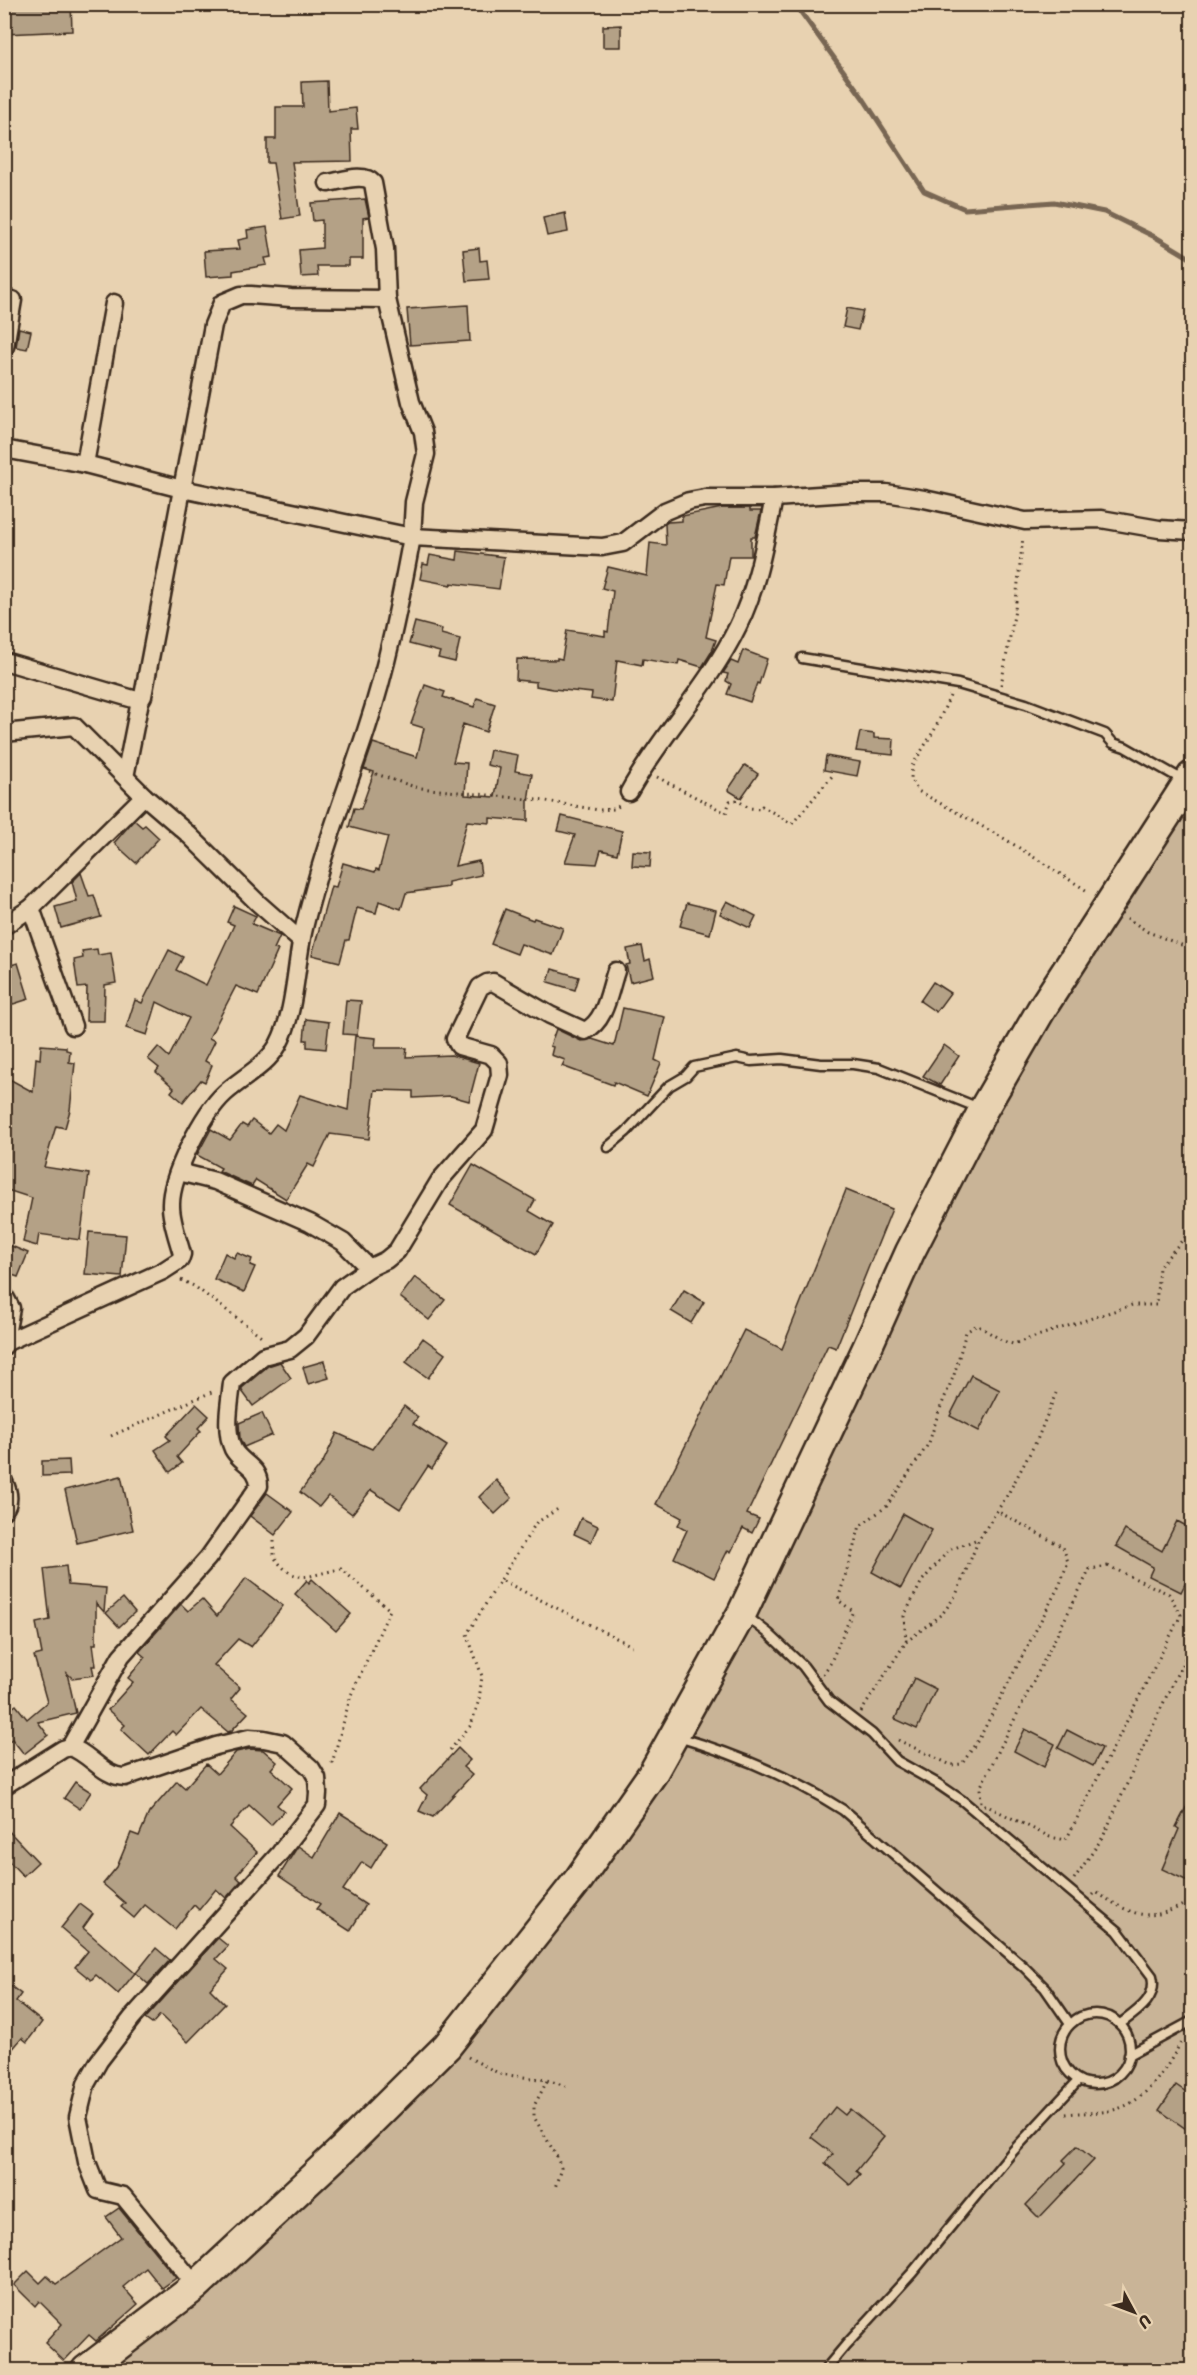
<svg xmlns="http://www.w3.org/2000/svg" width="1197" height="2375" font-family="Sriracha,sans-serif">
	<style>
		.green { fill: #c9b497; stroke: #826f5a; stroke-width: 1.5 }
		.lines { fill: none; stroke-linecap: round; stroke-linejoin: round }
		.stream { stroke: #786652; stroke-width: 5 }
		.building { fill: #b4a186; stroke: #3b2a1e; stroke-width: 1.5 }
		.service-casing { stroke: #3b2a1e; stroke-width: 13 }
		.minor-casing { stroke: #3b2a1e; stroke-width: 21 }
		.trunk-casing { stroke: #3b2a1e; stroke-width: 33 }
		.path { stroke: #3b2a1e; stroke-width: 3; stroke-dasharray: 1.5 4.5; stroke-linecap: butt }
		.service { stroke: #e8d2b1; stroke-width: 8 }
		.minor { stroke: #e8d2b1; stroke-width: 16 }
		.trunk { stroke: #e8d2b1; stroke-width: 28 }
	</style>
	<rect width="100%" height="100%" fill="#e8d2b1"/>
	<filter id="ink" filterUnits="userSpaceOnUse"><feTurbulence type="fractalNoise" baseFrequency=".0167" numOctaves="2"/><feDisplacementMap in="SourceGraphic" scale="12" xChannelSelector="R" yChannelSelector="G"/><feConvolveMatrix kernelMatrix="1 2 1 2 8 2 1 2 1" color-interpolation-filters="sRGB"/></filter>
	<g filter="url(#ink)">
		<polygon class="green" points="1192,787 1192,2370 108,2370 291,2215 682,1743 916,1259 1030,1045"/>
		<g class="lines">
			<polyline class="stream" points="795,4 863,98 924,191 965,209 1054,202 1104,212 1157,238 1192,259"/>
		</g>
		<g class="building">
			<polygon points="4,4 71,4 72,31 4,34"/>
			<polygon points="621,25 621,47 603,47 603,26"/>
			<polygon points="327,81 328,111 356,108 358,129 351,129 352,161 292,162 300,216 282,219 273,163 267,163 267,139 276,139 276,107 303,107 302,82"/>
			<polygon points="365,199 369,217 363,218 363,259 349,259 349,266 317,266 318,276 301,277 299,250 322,248 322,220 313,221 311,203"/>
			<polygon points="565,213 568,232 547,236 543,218"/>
			<polygon points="267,227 272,257 265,258 267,265 233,271 233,275 206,277 204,251 240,249 238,240 248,238 247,230"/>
			<polygon points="479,248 480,261 487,260 489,279 466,281 463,250"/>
			<polygon points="468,305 470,341 410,345 407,309"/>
			<polygon points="847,308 863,311 858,330 843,327"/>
			<polygon points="19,328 31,331 27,349 16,347"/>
			<polygon points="722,508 750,508 750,511 761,511 755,537 751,537 751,556 729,556 724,585 717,584 706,637 716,640 712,651 702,667 679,660 678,665 643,659 642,665 617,660 612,702 591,699 592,693 553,689 536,686 536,682 516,680 517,659 557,660 557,658 562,659 567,630 605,636 605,631 608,632 613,591 602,588 608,567 647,576 650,543 666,545 665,524 668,522 682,521 682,516"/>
			<polygon points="458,551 504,557 499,589 451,583 451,585 420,579 423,564 428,565 430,555 457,560"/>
			<polygon points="415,622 442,629 441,634 460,639 455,662 438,658 440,652 409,644"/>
			<polygon points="743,650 767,659 759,684 757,683 750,702 727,694 731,684 726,681 728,674 723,673 731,661 738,664"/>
			<polygon points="425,685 445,692 443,697 474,707 477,698 495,704 486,732 463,724 453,762 467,763 465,795 495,797 500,768 487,765 490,750 518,755 515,771 532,774 528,801 528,821 490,818 490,823 467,821 455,866 479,861 481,875 448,882 448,887 406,893 401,909 379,901 376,913 357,908 349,940 346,940 340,962 312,955 331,886 336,887 343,863 375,872 376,869 379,870 388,837 349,827 354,808 361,809 374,772 364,769 373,743 417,757 424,728 411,724"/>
			<polygon points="860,732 874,734 874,738 894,739 893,755 856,751"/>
			<polygon points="826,756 860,762 857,776 824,770"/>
			<polygon points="745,765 758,774 741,798 728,790"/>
			<polygon points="562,816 622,831 617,854 601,850 597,864 565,862 575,835 558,831"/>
			<polygon points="134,820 142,827 145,825 159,838 136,863 114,843"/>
			<polygon points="633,851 651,852 650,867 632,866"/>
			<polygon points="81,873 89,896 94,895 101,917 61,928 55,907 77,901 72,882"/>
			<polygon points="727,901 756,916 750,928 720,914"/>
			<polygon points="687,903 716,910 710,934 680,926"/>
			<polygon points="234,906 256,916 252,924 280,936 274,949 278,950 258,995 236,986 209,1038 215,1041 205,1061 212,1065 205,1082 201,1080 183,1102 171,1092 174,1088 156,1072 159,1068 148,1059 158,1047 169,1057 189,1018 157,1002 147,1035 126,1028 135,1000 142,1003 169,950 183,957 176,970 206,985 234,925 227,922"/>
			<polygon points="505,909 533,920 534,918 563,928 553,955 521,944 517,954 491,944"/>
			<polygon points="642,946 645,961 650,959 654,976 630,982 626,965 630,964 627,949"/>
			<polygon points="97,949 98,955 111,953 116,983 105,985 104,1021 86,1021 87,987 78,988 74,960 83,958 82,951"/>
			<polygon points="18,963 29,999 4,1007 4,967"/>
			<polygon points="552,969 579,977 575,990 548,982"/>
			<polygon points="933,982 950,993 936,1012 920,1001"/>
			<polygon points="346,1000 361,1001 357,1035 343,1034"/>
			<polygon points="623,1008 665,1017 655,1060 661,1063 647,1096 614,1082 613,1085 562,1066 565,1060 551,1055 553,1047 550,1046 556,1029 581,1041 592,1039 614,1046"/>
			<polygon points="306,1019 329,1022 326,1049 307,1047 307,1040 304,1040"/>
			<polygon points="355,1036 376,1038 375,1048 407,1048 406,1057 451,1055 479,1063 469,1101 451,1096 413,1098 413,1091 375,1090 369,1139 330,1134 314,1167 308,1164 286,1199 256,1180 252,1186 219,1171 221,1168 197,1155 211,1129 230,1140 242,1124 247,1127 252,1120 269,1133 276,1124 284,1130 300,1095 348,1110"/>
			<polygon points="41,1045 66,1047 66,1050 70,1051 69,1062 75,1063 70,1110 65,1128 56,1126 44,1167 89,1174 80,1240 39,1234 37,1246 23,1242 32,1198 4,1189 4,1076 33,1092 36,1058 40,1059"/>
			<polygon points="944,1045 959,1056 940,1085 923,1076"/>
			<polygon points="473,1165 535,1200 529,1211 553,1225 536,1254 450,1205"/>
			<polygon points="846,1190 892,1209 836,1348 828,1345 747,1514 759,1519 752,1533 743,1528 731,1552 728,1550 714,1578 674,1558 687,1530 678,1525 682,1518 656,1504 744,1330 782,1349"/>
			<polygon points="89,1232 126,1235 122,1277 85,1274"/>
			<polygon points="4,1243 28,1253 18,1277 4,1272"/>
			<polygon points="225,1253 234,1258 237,1253 252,1259 250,1265 255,1267 244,1292 214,1279"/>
			<polygon points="415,1277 445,1300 429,1320 400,1297"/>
			<polygon points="684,1290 704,1302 691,1323 671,1311"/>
			<polygon points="423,1338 445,1354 428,1378 406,1362"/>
			<polygon points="324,1361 329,1378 308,1384 303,1367"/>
			<polygon points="280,1362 291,1378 253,1406 242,1391 242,1388 268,1366"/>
			<polygon points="971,1375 1000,1390 979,1431 950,1416"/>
			<polygon points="196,1404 209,1416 198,1428 201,1431 177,1457 182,1463 170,1472 155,1450 170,1440 166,1436"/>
			<polygon points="404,1406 418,1417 413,1424 447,1446 432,1469 428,1466 400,1509 371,1490 352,1514 328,1496 319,1507 300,1492 323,1462 337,1433 372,1449"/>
			<polygon points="262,1413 272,1435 244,1447 240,1439 239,1423"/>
			<polygon points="69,1460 70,1475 42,1476 42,1461"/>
			<polygon points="121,1476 133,1530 77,1543 65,1490"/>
			<polygon points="496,1480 512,1498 495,1514 479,1497"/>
			<polygon points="267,1493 293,1512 275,1535 250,1516"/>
			<polygon points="903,1514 932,1530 901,1588 872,1572"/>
			<polygon points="581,1518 598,1526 591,1542 574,1534"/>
			<polygon points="1177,1521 1192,1529 1192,1570 1181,1592 1149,1576 1153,1567 1116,1546 1125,1530 1162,1551"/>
			<polygon points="66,1566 68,1585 106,1588 104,1612 96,1603 96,1644 93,1644 96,1666 92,1666 94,1675 72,1678 67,1673 76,1713 38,1722 48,1735 24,1754 12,1739 4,1745 4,1714 16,1705 27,1719 47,1702 34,1656 42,1654 36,1623 50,1620 44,1569"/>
			<polygon points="246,1578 283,1606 251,1647 238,1639 214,1665 240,1688 231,1699 248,1713 231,1731 228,1732 201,1709 176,1735 172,1731 149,1755 121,1729 125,1725 108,1710 133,1682 128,1678 145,1657 139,1652 181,1604 188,1611 202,1599 217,1616"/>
			<polygon points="312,1579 351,1614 336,1631 295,1594 307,1580 309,1583"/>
			<polygon points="123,1598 135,1612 119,1627 106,1613"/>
			<polygon points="914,1678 936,1689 917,1729 895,1719"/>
			<polygon points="1025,1729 1055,1744 1044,1767 1014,1751"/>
			<polygon points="1067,1730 1102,1748 1093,1766 1058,1748"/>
			<polygon points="458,1748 470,1760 463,1767 472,1775 433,1817 419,1811 427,1795 420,1789"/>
			<polygon points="250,1749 263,1750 277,1762 271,1769 292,1788 277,1805 284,1811 271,1825 249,1805 230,1827 257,1852 236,1876 241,1881 226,1898 216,1889 199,1910 194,1905 175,1929 145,1905 134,1918 121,1907 125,1903 103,1884 117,1867 131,1833 139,1836 149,1813 177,1781 185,1788 206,1764 217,1774 236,1752"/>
			<polygon points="75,1782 91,1792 80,1809 64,1798"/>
			<polygon points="1192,1796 1192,1883 1162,1869 1179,1829 1176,1827"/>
			<polygon points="340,1813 387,1842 371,1868 362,1862 343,1890 366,1905 350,1931 316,1909 320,1904 279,1876 298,1846 314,1857"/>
			<polygon points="4,1826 38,1862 23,1876 4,1856"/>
			<polygon points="80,1904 93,1914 83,1928 135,1973 118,1994 96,1975 91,1980 75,1967 88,1951 61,1928"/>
			<polygon points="218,1938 228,1946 216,1959 228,1969 210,1989 225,2004 188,2042 160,2015 152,2024 145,2019"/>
			<polygon points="156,1948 170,1960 148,1984 136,1973"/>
			<polygon points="4,1981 21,1994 16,2001 42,2022 27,2042 22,2038 4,2059"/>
			<polygon points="1176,2085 1192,2096 1192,2133 1159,2110"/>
			<polygon points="835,2107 845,2115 850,2109 884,2137 856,2171 860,2174 850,2185 825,2163 833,2154 811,2137"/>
			<polygon points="1077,2146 1094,2160 1039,2218 1026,2205 1066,2163 1063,2160"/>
			<polygon points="119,2208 176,2278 162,2288 146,2268 123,2287 138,2304 96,2341 89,2335 64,2361 45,2343 62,2324 39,2301 35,2306 14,2285 28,2271 40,2283 47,2276 56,2284 121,2237 106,2217"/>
		</g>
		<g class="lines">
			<defs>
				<g id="service">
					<polyline points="802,658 958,684 1026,704 1105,734 1113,743 1125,747 1183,780"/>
					<polyline points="608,1147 626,1132 669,1086 686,1076 694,1067 737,1058 751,1061 782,1059 821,1064 853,1064 879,1068 979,1108"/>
					<path d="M745 1615 768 1633 803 1666 829 1701 872 1734 897 1761 938 1784 963 1801 1118 1931 1152 1976C1158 1999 1136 2012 1120 2024"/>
					<path d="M678 1737C736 1754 791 1777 843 1810L1024 1967 1045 1988 1070 2024"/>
					<circle cx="1095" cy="2049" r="35"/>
					<polyline points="1129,2055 1192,2021"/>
					<polyline points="825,2370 846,2345 912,2273 1013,2151 1078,2081"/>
				</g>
				<g id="minor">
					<polyline points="5,347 13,300"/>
					<path d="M4 449 85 464 182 489 412 537 414 502 426 454 423 432 411 402 387 299 385 249 373 183C364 172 341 181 328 183"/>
					<polyline points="85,464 114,303"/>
					<polyline points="4,661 140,701 143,696 213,325 222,303 241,295 251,295 291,298 387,299"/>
					<polyline points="4,733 74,726 144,796 187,833 258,903 301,941"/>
					<polyline points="125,777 140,701"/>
					<path d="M629 792C661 734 709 686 738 626 758 586 765 541 774 498"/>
					<polyline points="31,908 73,1026"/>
					<polyline points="4,926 31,908 144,796"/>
					<polyline points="179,1172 215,1181 310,1223 343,1242 369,1268"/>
					<polyline points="4,1295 11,1308 4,1346"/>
					<path d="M7 1342 163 1271 180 1260 182 1254C178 1239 171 1221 171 1206 170 1177 203 1113 225 1093 243 1077 266 1066 278 1045 294 1015 295 976 301 943 304 924 310 905 315 886 329 834 349 783 366 731 387 668 400 602 412 537L602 547 623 543 665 511 689 501 705 498H774L849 493H886L924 499 1025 521 1101 519 1159 529 1192 531"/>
					<path d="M4 1482C9 1492 11 1501 4 1510"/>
					<path d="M70 1747 121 1656 208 1558 259 1486C259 1466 241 1464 233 1449 224 1429 230 1403 232 1383L263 1356 290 1349 306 1336 342 1287 369 1268 386 1260 397 1251 440 1180 484 1130 500 1075 499 1063 491 1055 459 1046 455 1039 480 987 487 983 493 982 550 1015 585 1031C606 1021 609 991 616 971"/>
					<path d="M4 1786 63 1749 70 1747C90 1753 103 1777 125 1777L216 1746 249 1738 264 1739 283 1743 311 1768 317 1778 318 1793 317 1805 280 1853 132 2018 99 2061 86 2084 78 2117 87 2162 98 2190 123 2196 196 2286"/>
				</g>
				<polyline id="trunk" points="86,2370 196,2286 344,2148 447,2046 579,1879 653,1773 742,1613 867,1348 910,1252 983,1110 1041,1010 1192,776"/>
			</defs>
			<use href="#service" class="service-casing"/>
			<use href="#minor" class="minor-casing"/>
			<use href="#trunk" class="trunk-casing"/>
			<g class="path">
				<polyline points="1001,685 1015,610 1023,537"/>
				<polyline points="950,696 935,729 912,766 911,778 918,791 1005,839 1089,892"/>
				<polyline points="370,772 415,787 429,789 546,801 599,810 614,809 619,806"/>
				<polyline points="657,777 726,813 730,801 737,800 749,808 760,809 762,806 792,824 833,775"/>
				<polyline points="1127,918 1148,932 1192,949"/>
				<polyline points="181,1280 194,1286 264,1338"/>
				<polyline points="111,1436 214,1391"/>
				<path d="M274 1541V1557C297 1588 310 1574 341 1569L390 1610 351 1695 331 1767"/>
				<polygon points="1108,1566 1169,1594 1181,1615 1066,1840 1050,1837 981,1803 980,1788 1090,1569"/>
				<polyline points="503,1581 632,1646"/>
				<polyline points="906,1642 943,1613 956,1595 979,1539 1008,1494 1037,1440 1056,1393"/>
				<polyline points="823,1674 830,1664 853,1611 838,1600 860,1526 887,1506 929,1443 939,1411 954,1375 966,1332 977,1325 1003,1341 1013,1344 1132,1305 1156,1305 1159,1267 1192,1229"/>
				<polyline points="861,1712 906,1642 904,1616 922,1581 949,1550 978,1539"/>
				<polyline points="898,1740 951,1765 962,1764 980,1737 1060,1584 1068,1562 1063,1547 997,1511"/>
				<polyline points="450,1750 471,1725 479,1700 482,1676 467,1634 536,1523 558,1509"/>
				<polyline points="1074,1879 1103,1837 1172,1684 1192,1645"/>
				<path d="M1093 1895 1096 1892C1134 1917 1151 1924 1192 1900"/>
				<polyline points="468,2057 500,2074 547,2080 569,2087"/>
				<polyline points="547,2081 534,2106 534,2117 557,2157 561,2168 555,2188"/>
				<path d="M1066 2114C1081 2112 1098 2114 1113 2110 1145 2103 1166 2070 1181 2042"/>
			</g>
			<use href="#service" class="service"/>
			<use href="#minor" class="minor"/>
			<use href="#trunk" class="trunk"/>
		</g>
	</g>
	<rect width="1197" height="2375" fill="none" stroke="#e8d2b1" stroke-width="24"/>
	<rect x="12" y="12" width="1173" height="2351" fill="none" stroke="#3b2a1e" stroke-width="2" filter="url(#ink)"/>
	<g transform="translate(1134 2312) rotate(131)" stroke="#e8d2b1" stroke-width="4.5" paint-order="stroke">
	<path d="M0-4.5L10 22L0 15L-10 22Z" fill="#3b2a1e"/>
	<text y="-9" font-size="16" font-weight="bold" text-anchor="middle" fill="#3b2a1e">U</text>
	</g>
</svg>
